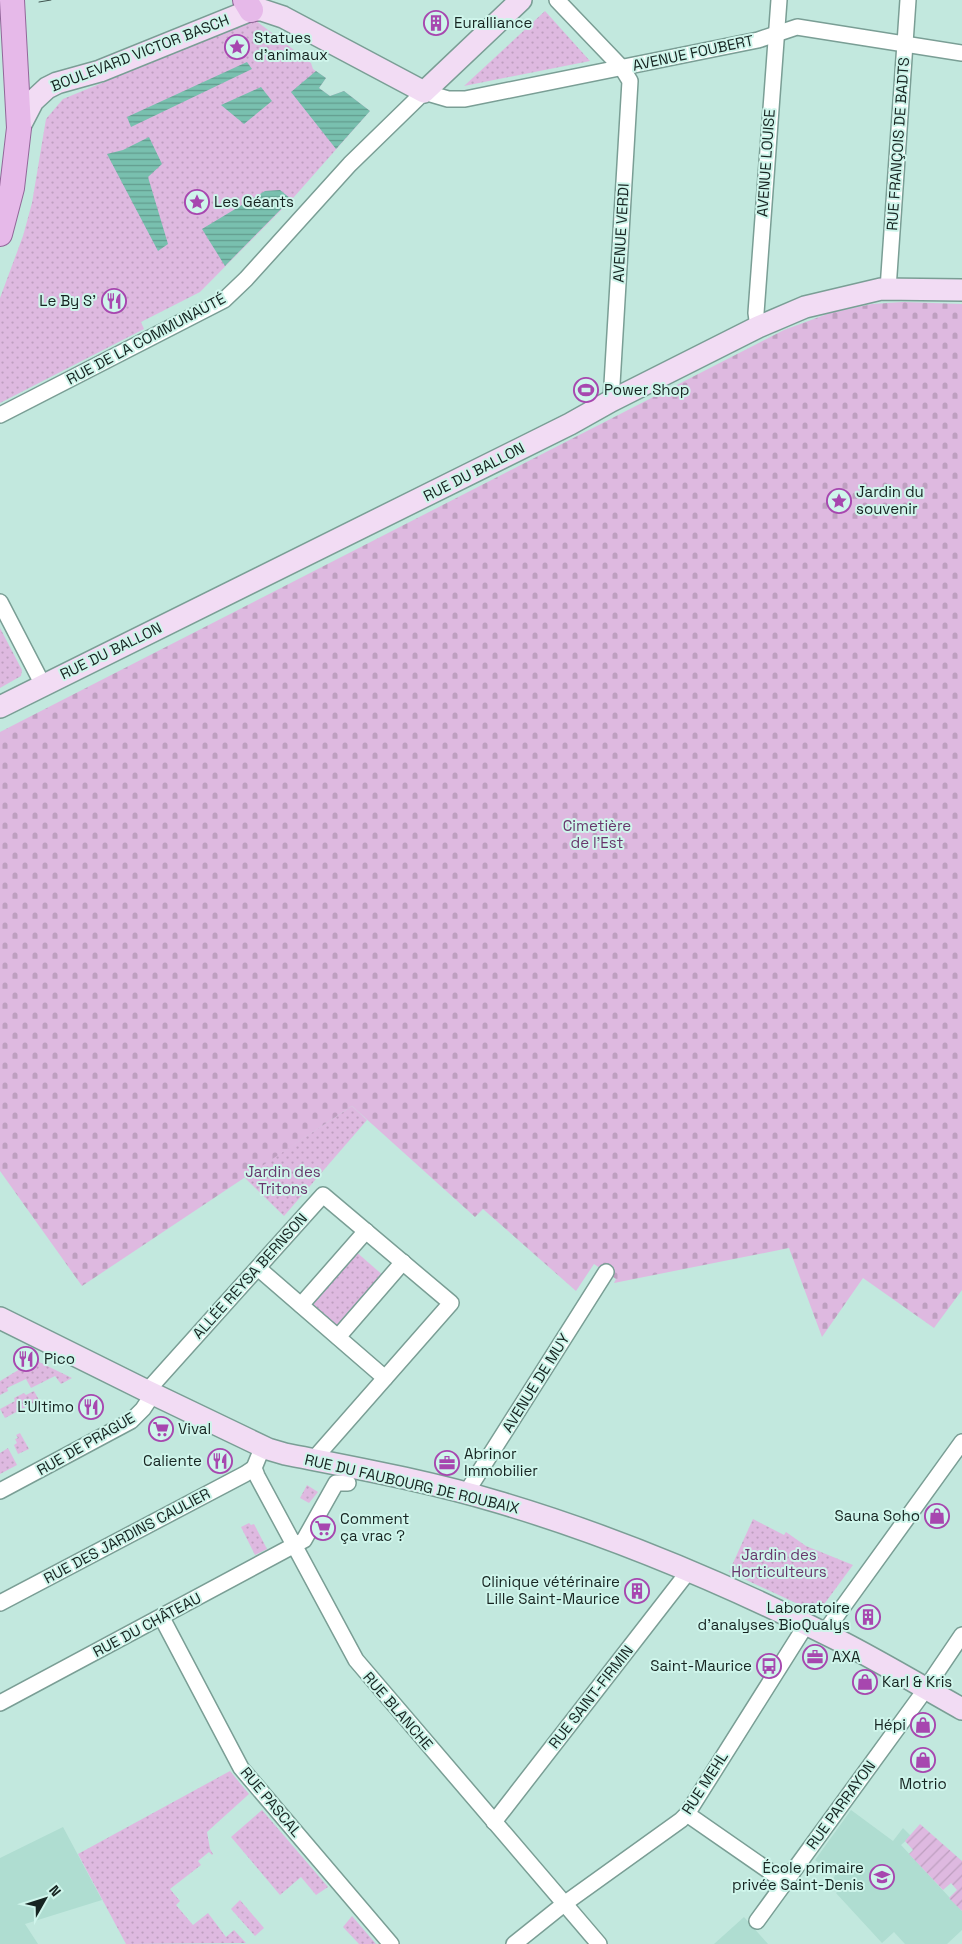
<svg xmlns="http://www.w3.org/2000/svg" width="962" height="1944" font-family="'Space Grotesk',sans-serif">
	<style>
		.built { fill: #afddd1 }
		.grass { fill: url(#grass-dots) }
		.cemetery { fill: url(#cemetery-stones) }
		.garden { fill: url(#garden-furrows) }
		.water { fill: url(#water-rules) }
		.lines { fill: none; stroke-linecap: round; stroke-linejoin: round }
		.street-casing { stroke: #7a9e95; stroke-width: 18 }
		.secondary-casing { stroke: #7a9e95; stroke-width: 24 }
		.primary-casing { stroke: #926699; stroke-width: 26 }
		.street { stroke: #fff; stroke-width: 15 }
		.secondary { stroke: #f2dcf4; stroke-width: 21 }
		.primary { stroke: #e6b9e9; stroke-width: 24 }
		.tram { stroke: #3f534e; stroke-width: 1 }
		.labels { text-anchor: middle; stroke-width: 4; stroke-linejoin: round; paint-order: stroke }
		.poi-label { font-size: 15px; fill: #162421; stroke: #cff5eb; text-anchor: start }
		.street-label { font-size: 15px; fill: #162421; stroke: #cff5eb }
		.park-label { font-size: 15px; fill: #68366c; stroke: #cff5eb }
	</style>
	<defs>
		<pattern id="grass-dots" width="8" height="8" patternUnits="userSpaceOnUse" patternTransform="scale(1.25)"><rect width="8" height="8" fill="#deb9e0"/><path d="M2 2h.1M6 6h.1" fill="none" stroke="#be9fc0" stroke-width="1.8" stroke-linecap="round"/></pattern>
		<pattern id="cemetery-stones" width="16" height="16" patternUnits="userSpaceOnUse" patternTransform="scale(1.25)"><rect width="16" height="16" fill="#deb9e0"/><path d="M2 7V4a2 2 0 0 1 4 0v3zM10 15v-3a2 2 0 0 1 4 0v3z" fill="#be9fc0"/></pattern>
		<pattern id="garden-furrows" width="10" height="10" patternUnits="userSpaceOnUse" patternTransform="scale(1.25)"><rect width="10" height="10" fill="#deb9e0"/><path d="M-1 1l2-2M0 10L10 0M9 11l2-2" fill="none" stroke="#be9fc0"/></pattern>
		<pattern id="water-rules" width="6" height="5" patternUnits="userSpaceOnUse" patternTransform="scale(1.25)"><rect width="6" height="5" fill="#79c0af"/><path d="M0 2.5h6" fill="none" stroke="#629c8e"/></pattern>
	</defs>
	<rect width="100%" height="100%" fill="#c2e8de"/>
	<g class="built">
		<polygon points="851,1810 893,1841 903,1828 911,1836 901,1845 962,1911 962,1930 947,1944 905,1944 894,1932 882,1943 836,1893 839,1890 839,1885 833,1879 835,1875 815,1860"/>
		<polygon points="63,1827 102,1900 25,1924 38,1944 0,1944 0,1858"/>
		<polygon points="744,1917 768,1944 714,1944"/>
	</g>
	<g class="grass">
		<polygon points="545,11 590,61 464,86"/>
		<polygon points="255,20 311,63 313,69 326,78 319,88 330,96 344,91 370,111 294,197 200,292 141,322 144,329 0,403 0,298 23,236 32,203 46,119 63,99"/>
		<polygon points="0,628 22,670 21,676 0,688"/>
		<polygon points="352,1106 367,1120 284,1216 244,1177"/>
		<polygon points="346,1243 393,1284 344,1339 298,1299"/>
		<polygon points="35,1360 72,1378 61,1384 55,1376 31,1388 26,1379 7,1388 8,1391 0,1395 0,1381"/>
		<polygon points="34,1391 39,1400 5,1418 0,1409 15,1401 14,1398 24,1393 26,1395"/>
		<polygon points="20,1433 29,1449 18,1454 14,1445 17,1443 15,1439 18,1438 16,1435"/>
		<polygon points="8,1448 17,1465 0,1474 0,1453"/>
		<polygon points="307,1485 318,1492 309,1503 300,1498"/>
		<polygon points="753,1519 784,1535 786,1532 806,1546 853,1565 822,1607 813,1611 729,1572"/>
		<polygon points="249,1523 251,1525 254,1524 267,1549 255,1555 241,1527"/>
		<polygon points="230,1771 249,1794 207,1832 210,1849 213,1854 212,1855 209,1852 198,1861 201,1865 170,1889 180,1901 176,1905 193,1925 208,1913 226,1937 234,1930 246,1943 126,1944 78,1854"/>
		<polygon points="262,1810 328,1887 316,1895 301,1877 280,1895 231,1837"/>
		<polygon points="240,1900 264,1928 255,1936 231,1909"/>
		<polygon points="352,1916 376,1944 359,1944 343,1927"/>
	</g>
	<polygon class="cemetery" points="903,302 962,304 962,1290 934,1328 863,1278 822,1337 789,1248 614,1283 616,1279 594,1264 576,1291 483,1209 475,1217 352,1106 82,1286 0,1171 0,732 784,330 830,313 872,304"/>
	<polygon class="garden" points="920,1824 962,1861 962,1911 949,1898 957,1890 951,1883 943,1890 909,1854 913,1850 905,1841"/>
	<g class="water">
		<polygon points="247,62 252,69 131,127 127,117"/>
		<polygon points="316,71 326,78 319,88 330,96 344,91 370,111 336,149 291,92"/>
		<polygon points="261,87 272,101 244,124 221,105"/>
		<polygon points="149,137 162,164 148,177 168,244 158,251 107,154 123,150"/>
		<polygon points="280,190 291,199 225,266 202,229 265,191"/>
	</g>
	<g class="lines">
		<defs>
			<g id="street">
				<polyline points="557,0 622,68 630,81 611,401"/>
				<polyline points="888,289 908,0"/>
				<polyline points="758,327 756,313 779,0"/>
				<polyline points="0,415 224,300 246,279 350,164 424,92 448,99 465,99 758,40 797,27 962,53"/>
				<polyline points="0,602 43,685"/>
				<polyline points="258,1268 385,1378"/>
				<polyline points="301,1305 366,1231"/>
				<polyline points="338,1337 403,1262"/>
				<polyline points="147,1391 323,1195 451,1303 313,1460"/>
				<polyline points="263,1446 254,1468 257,1476 356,1660 599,1944"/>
				<polyline points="0,1491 131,1421 143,1409 153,1394"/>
				<polyline points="466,1493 606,1272"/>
				<polyline points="0,1603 245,1474 254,1468"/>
				<polyline points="162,1618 241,1768 391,1944"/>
				<polyline points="824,1633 962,1442"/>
				<polyline points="0,1703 304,1540 336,1483 348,1483"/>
				<polyline points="687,1814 785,1882"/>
				<polyline points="494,1822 688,1572"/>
				<polyline points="757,1921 920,1697 962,1635"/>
				<polyline points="514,1944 564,1904 681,1820 687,1814 806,1625"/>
			</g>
			<g id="secondary">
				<polyline points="19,128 33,101 47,88 57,83 100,71 251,10 262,10 283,17 424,92 521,0"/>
				<polyline points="0,707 570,424 611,401 758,327 805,307 881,289 962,290"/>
				<path d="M0 1318 147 1391 268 1449 285 1454C356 1468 428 1481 498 1502 613 1536 733 1587 840 1641 881 1662 921 1686 962 1709"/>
			</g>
			<g id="primary">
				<polyline points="245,0 251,10"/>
				<polyline points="0,234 12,188 19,128 12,0"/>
			</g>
		</defs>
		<use href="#street" class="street-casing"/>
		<use href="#secondary" class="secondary-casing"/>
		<use href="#primary" class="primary-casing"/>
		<use href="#street" class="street"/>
		<use href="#secondary" class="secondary"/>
		<use href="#primary" class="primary"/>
		<polyline class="tram" points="39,2 51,0"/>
	</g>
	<defs>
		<symbol id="building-ring" viewBox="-11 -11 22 22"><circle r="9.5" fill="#cff5eb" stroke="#a747af" stroke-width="1.5"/><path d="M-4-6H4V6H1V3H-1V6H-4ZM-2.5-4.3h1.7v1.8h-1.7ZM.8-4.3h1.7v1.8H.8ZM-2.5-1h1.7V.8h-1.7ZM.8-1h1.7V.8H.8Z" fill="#a747af"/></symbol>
		<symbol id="sight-ring" viewBox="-11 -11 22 22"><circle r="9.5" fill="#cff5eb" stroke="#a747af" stroke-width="1.5"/><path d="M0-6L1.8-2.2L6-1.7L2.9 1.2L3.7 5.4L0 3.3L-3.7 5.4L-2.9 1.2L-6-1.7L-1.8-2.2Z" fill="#a747af"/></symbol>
		<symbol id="restaurant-ring" viewBox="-11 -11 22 22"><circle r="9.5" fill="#cff5eb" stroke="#a747af" stroke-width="1.5"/><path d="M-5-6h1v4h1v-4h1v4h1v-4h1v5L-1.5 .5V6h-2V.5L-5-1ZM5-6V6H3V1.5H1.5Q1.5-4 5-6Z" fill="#a747af"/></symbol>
		<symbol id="stadium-ring" viewBox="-11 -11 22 22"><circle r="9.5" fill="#cff5eb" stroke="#a747af" stroke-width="1.5"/><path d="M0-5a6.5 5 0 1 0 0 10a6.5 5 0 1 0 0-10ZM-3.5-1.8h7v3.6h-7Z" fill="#a747af"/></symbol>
		<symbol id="supermarket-ring" viewBox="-11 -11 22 22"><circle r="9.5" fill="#cff5eb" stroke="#a747af" stroke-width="1.5"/><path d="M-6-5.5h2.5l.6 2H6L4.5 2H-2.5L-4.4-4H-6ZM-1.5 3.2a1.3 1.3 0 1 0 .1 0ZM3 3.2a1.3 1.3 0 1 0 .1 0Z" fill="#a747af"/></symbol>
		<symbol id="office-ring" viewBox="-11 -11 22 22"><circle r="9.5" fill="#cff5eb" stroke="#a747af" stroke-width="1.5"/><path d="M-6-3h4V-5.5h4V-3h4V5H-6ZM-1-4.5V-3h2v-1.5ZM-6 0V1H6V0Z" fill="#a747af"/></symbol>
		<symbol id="shop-ring" viewBox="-11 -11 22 22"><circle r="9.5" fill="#cff5eb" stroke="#a747af" stroke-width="1.5"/><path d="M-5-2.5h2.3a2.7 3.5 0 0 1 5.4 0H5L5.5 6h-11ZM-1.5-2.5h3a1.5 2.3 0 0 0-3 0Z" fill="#a747af"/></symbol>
		<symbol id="bus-ring" viewBox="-11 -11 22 22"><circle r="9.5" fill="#cff5eb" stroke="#a747af" stroke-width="1.5"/><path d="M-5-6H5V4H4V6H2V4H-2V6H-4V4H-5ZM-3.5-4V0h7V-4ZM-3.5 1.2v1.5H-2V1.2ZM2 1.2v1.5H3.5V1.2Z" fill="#a747af"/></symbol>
		<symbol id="school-ring" viewBox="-11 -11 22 22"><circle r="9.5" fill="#cff5eb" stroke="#a747af" stroke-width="1.5"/><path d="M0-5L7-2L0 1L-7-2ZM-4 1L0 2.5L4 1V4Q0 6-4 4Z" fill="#a747af"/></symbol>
	</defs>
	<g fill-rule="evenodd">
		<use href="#building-ring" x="422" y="9" width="28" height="28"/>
		<use href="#sight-ring" x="223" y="33" width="28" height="28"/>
		<use href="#sight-ring" x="183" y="188" width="28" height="28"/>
		<use href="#restaurant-ring" x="100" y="287" width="28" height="28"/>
		<use href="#stadium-ring" x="572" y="376" width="28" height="28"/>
		<use href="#sight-ring" x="825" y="487" width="28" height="28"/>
		<use href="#restaurant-ring" x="12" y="1345" width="28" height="28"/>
		<use href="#restaurant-ring" x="77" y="1393" width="28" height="28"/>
		<use href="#supermarket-ring" x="147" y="1415" width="28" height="28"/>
		<use href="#restaurant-ring" x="206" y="1447" width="28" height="28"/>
		<use href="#office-ring" x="433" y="1449" width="28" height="28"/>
		<use href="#shop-ring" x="923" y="1502" width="28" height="28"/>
		<use href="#supermarket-ring" x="309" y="1514" width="28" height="28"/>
		<use href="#building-ring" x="623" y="1577" width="28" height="28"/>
		<use href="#building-ring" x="854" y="1603" width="28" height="28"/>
		<use href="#office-ring" x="801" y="1643" width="28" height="28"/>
		<use href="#bus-ring" x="755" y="1652" width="28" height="28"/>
		<use href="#shop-ring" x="851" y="1668" width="28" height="28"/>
		<use href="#shop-ring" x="909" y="1711" width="28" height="28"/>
		<use href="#shop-ring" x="909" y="1746" width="28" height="28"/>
		<use href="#school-ring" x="868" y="1863" width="28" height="28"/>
	</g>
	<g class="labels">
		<g class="poi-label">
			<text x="454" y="28">Euralliance</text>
			<text x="254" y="43">Statues<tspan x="254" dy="17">d'animaux</tspan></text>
			<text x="214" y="207">Les Géants</text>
			<text x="96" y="306" text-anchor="end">Le By S'</text>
			<text x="604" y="395">Power Shop</text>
			<text x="856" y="497">Jardin du<tspan x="856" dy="17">souvenir</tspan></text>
			<text x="44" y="1364">Pico</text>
			<text x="74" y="1412" text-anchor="end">L'Ultimo</text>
			<text x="178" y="1434">Vival</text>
			<text x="464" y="1459">Abrinor<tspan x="464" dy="17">Immobilier</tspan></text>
			<text x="202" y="1466" text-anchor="end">Caliente</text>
			<text x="920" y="1521" text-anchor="end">Sauna Soho</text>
			<text x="340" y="1524">Comment<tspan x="340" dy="17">ça vrac ?</tspan></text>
			<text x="620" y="1587" text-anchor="end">Clinique vétérinaire<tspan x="620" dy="17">Lille Saint-Maurice</tspan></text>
			<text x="850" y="1613" text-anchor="end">Laboratoire<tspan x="850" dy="17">d'analyses BioQualys</tspan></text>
			<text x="832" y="1662">AXA</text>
			<text x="752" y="1671" text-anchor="end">Saint-Maurice</text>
			<text x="882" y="1687">Karl &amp; Kris</text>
			<text x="906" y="1730" text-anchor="end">Hépi</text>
			<text x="923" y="1789" text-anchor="middle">Motrio</text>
			<text x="864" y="1873" text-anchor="end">École primaire<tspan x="864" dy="17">privée Saint-Denis</tspan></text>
		</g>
		<g class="street-label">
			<text transform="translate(140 53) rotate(-21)" y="5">BOULEVARD VICTOR BASCH</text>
			<text transform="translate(693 53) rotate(-12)" y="5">AVENUE FOUBERT</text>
			<text transform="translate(898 144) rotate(-86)" y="5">RUE FRANÇOIS DE BADTS</text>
			<text transform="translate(766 163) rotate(-86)" y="5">AVENUE LOUISE</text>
			<text transform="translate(621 233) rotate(-87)" y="5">AVENUE VERDI</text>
			<text transform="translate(146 339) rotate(-28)" y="5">RUE DE LA COMMUNAUTÉ</text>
			<text transform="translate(474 472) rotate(-27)" y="5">RUE DU BALLON</text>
			<text transform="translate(111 651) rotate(-26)" y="5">RUE DU BALLON</text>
			<text transform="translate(250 1276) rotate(-48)" y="5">ALLÉE REYSA BERNSON</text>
			<text transform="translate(536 1383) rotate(-58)" y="5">AVENUE DE MUY</text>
			<text transform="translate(86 1444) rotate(-30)" y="5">RUE DE PRAGUE</text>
			<text transform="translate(412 1484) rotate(13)" y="5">RUE DU FAUBOURG DE ROUBAIX</text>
			<text transform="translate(127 1536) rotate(-28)" y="5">RUE DES JARDINS CAULIER</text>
			<text transform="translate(147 1625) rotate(-28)" y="5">RUE DU CHÂTEAU</text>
			<text transform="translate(591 1697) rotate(-52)" y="5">RUE SAINT-FIRMIN</text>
			<text transform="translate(398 1711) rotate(49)" y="5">RUE BLANCHE</text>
			<text transform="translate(705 1783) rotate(-57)" y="5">RUE MEHL</text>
			<text transform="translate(271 1802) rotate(50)" y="5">RUE PASCAL</text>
			<text transform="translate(841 1805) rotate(-54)" y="5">RUE PARRAYON</text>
		</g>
		<g class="park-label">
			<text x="597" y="831">Cimetière<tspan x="597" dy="17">de l'Est</tspan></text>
			<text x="283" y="1177">Jardin des<tspan x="283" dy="17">Tritons</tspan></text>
			<text x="779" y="1560">Jardin des<tspan x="779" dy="17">Horticulteurs</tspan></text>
		</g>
	</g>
	<g transform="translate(45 1899) rotate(51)" stroke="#cff5eb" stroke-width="4" paint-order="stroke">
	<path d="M0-4L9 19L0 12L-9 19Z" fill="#162421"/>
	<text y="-8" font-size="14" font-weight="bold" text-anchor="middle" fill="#162421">N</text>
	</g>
</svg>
